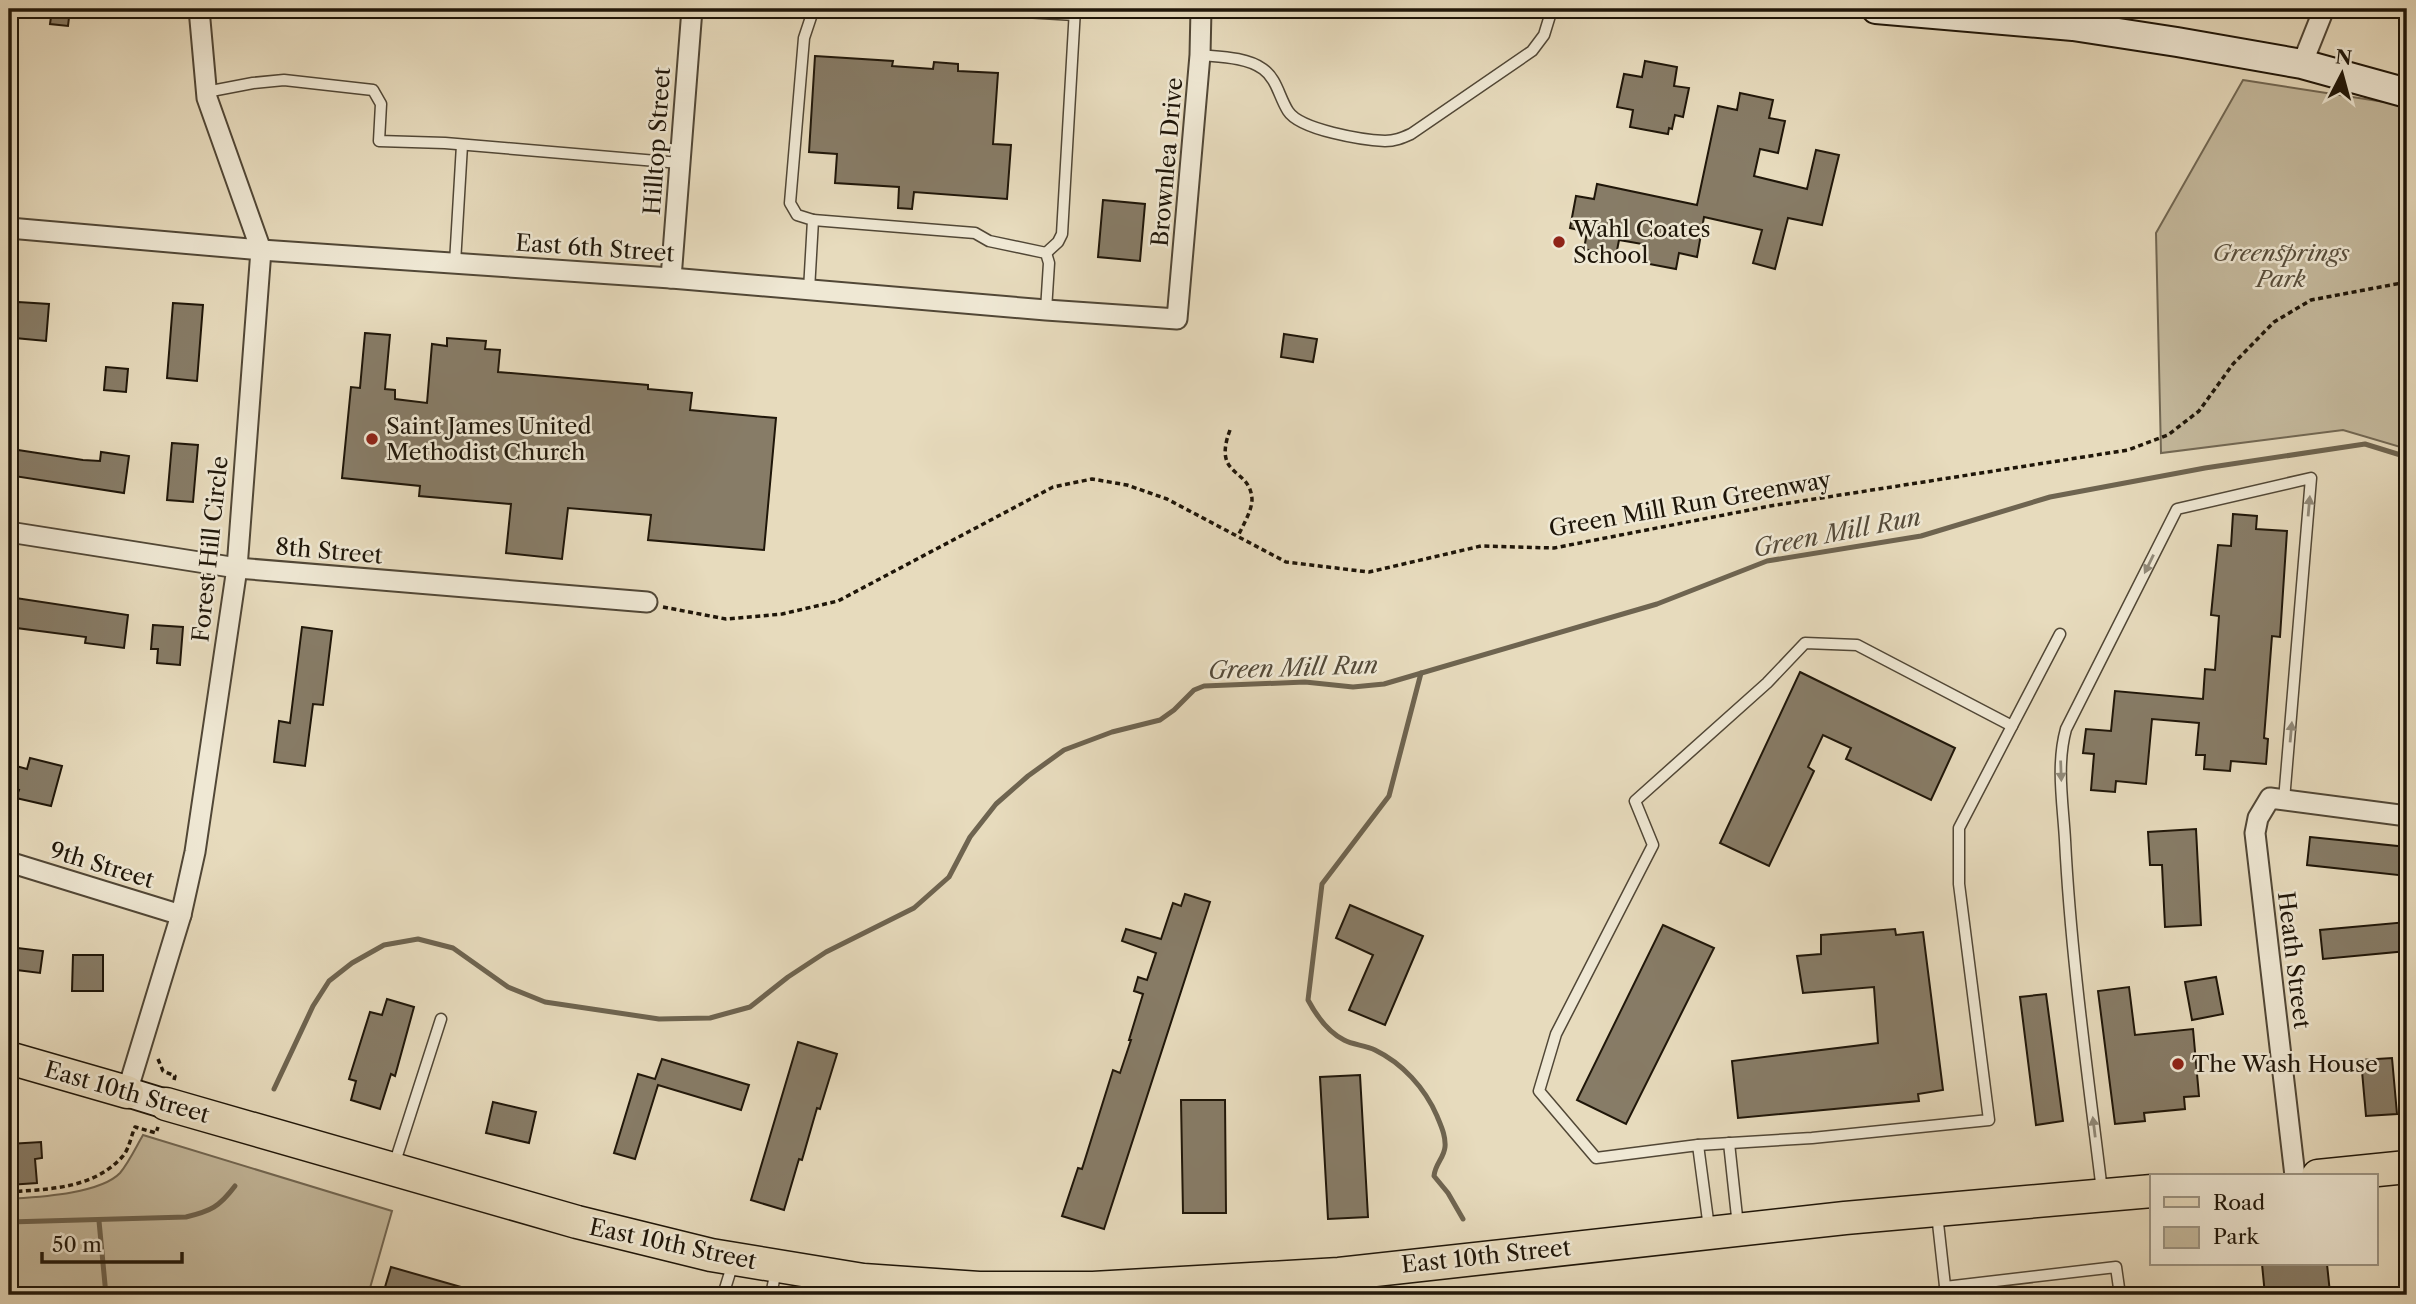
<svg xmlns="http://www.w3.org/2000/svg" width="2416" height="1304" font-family="'Libre Caslon Text',serif">
	<style>
		.green { fill: #c5ba9e; stroke: #726854; stroke-width: 2 }
		.lines { fill: none; stroke-linecap: round; stroke-linejoin: round }
		.stream { stroke: #6e6450; stroke-width: 5 }
		.building { fill: #877c67; stroke: #1f1609; stroke-width: 2 }
		.service-casing { stroke: #514736; stroke-width: 13 }
		.minor-casing { stroke: #514736; stroke-width: 23 }
		.secondary-casing { stroke: #1f1609; stroke-width: 32 }
		.primary-casing { stroke: #1f1609; stroke-width: 35 }
		.path { stroke: #1f1609; stroke-width: 3.5; stroke-dasharray: 5 3.5; stroke-linecap: butt }
		.service { stroke: #efe8d4; stroke-width: 10 }
		.minor { stroke: #efe8d4; stroke-width: 19 }
		.secondary { stroke: #efe8d4; stroke-width: 28 }
		.primary { stroke: #e7dbbd; stroke-width: 32 }
		.oneway { fill: #918a79 }
		.poi-dot { fill: #8f2418; stroke: #efe8d4; stroke-width: 2.5 }
		.labels { text-anchor: middle; stroke-width: 5; stroke-linejoin: round; paint-order: stroke }
		.street-label { font-size: 23px; fill: #1f1609; stroke: #efe8d4 }
		.poi-label { font-size: 23px; fill: #1f1609; stroke: #efe8d4; text-anchor: start }
		.park-label { font-size: 23px; font-style: italic; fill: #594f3d; stroke: #efe8d4 }
		.water-label { font-size: 24px; font-style: italic; fill: #544a39; stroke: #efe8d4 }
	</style>
	<rect width="100%" height="100%" fill="#e7dbbd"/>
	<filter id="stains"><feTurbulence type="fractalNoise" baseFrequency=".00286" numOctaves="4"/><feColorMatrix values="0 0 0 0 .2 0 0 0 0 .09 0 0 0 0 .02 0 0 0 .5 -.17"/></filter>
	<radialGradient id="worn" r=".72"><stop offset=".6" stop-color="#630" stop-opacity="0"/><stop offset="1" stop-color="#630" stop-opacity=".3"/></radialGradient>
	<g class="green">
		<polygon points="2243,80 2391,103 2407,108 2407,449 2343,430 2161,453 2156,233"/>
		<path d="M143 1135 392 1211 368 1295H9V1199C37 1197 100 1194 120 1173 129 1162 136 1147 143 1135Z"/>
	</g>
	<g class="lines">
		<g class="stream">
			<path d="M1421 673 1389 796 1322 884 1308 1000C1316 1015 1328 1032 1344 1040 1353 1045 1365 1045 1375 1050 1402 1063 1425 1088 1437 1116 1441 1126 1446 1136 1445 1147 1444 1158 1435 1164 1434 1176L1448 1193 1463 1219"/>
			<polyline points="274,1089 313,1006 329,981 352,963 384,945 418,939 453,948 508,987 545,1002 659,1019 710,1018 750,1007 788,977 826,952 914,908 949,877 970,837 996,804 1028,776 1064,750 1112,732 1160,720 1174,710 1194,690 1204,686 1305,682 1353,687 1384,684 1657,604 1767,561 1921,536 2050,497 2205,468 2365,444 2407,457"/>
			<polyline points="99,1221 106,1295"/>
			<path d="M9 1222 186 1217C211 1211 219 1207 235 1186"/>
		</g>
	</g>
	<g class="building">
		<polygon points="52,9 70,9 68,26 50,24"/>
		<polygon points="815,56 893,61 892,66 933,69 934,62 958,64 958,71 998,73 993,144 1011,145 1007,199 914,192 912,209 898,208 899,187 835,183 837,154 809,152"/>
		<polygon points="1645,61 1677,67 1674,86 1689,88 1683,117 1675,115 1672,129 1669,128 1668,134 1630,127 1633,110 1617,107 1624,74 1642,77"/>
		<polygon points="1740,93 1773,100 1769,118 1785,121 1778,153 1760,149 1754,176 1807,189 1816,150 1839,155 1822,225 1788,218 1775,269 1753,263 1762,230 1704,217 1697,257 1679,253 1676,269 1644,263 1648,245 1619,240 1616,256 1584,249 1587,232 1570,228 1576,196 1594,199 1597,184 1697,205 1718,106 1737,110"/>
		<polygon points="1103,200 1145,204 1140,261 1098,257"/>
		<polygon points="18,302 49,304 46,341 15,338"/>
		<polygon points="173,303 203,305 197,381 167,378"/>
		<polygon points="365,333 390,335 385,389 395,390 395,399 427,403 432,344 447,346 447,338 486,341 485,349 500,350 498,372 648,385 648,389 692,393 690,410 776,418 764,550 648,540 651,515 568,508 562,559 506,553 511,504 419,496 420,486 342,478 351,387 360,388"/>
		<polygon points="1284,334 1317,339 1313,362 1281,357"/>
		<polygon points="106,367 128,369 126,392 104,390"/>
		<polygon points="172,443 198,445 193,502 167,500"/>
		<polygon points="18,450 83,460 100,461 101,452 129,456 124,493 14,476"/>
		<polygon points="2233,514 2257,516 2256,529 2287,531 2280,637 2272,636 2264,738 2268,739 2266,764 2231,761 2230,771 2204,769 2205,755 2196,755 2199,723 2152,719 2146,784 2116,781 2115,792 2091,790 2094,754 2083,753 2086,729 2111,731 2115,691 2203,699 2205,669 2215,670 2219,616 2211,615 2218,545 2231,546"/>
		<polygon points="9,597 128,615 124,648 85,643 86,637 9,627"/>
		<polygon points="153,625 183,627 180,665 157,663 158,649 151,649"/>
		<polygon points="302,627 332,631 323,705 313,704 305,766 274,762 279,721 290,723"/>
		<polygon points="1800,672 1955,748 1931,800 1846,759 1851,748 1823,735 1808,767 1814,771 1769,866 1720,843"/>
		<polygon points="30,758 62,766 51,806 16,798 19,790 9,787 9,764 27,769"/>
		<polygon points="2196,829 2201,925 2165,927 2162,865 2150,865 2148,832"/>
		<polygon points="2310,837 2407,847 2407,876 2307,865"/>
		<polygon points="1185,894 1210,902 1104,1229 1062,1216 1078,1168 1082,1169 1113,1070 1120,1073 1131,1040 1129,1040 1143,994 1134,991 1138,977 1147,980 1156,953 1122,941 1126,929 1161,939 1173,903 1181,906"/>
		<polygon points="1350,905 1423,936 1385,1025 1349,1010 1373,955 1336,938"/>
		<polygon points="2407,922 2407,951 2323,959 2320,930"/>
		<polygon points="1663,925 1714,948 1626,1124 1577,1100"/>
		<polygon points="1895,929 1896,935 1923,932 1943,1090 1918,1094 1919,1101 1738,1118 1732,1061 1878,1043 1874,987 1803,993 1797,956 1821,954 1821,935"/>
		<polygon points="9,947 43,951 40,973 9,969"/>
		<polygon points="73,955 103,955 103,991 72,991"/>
		<polygon points="2216,977 2223,1014 2192,1020 2185,982"/>
		<polygon points="2129,987 2135,1035 2193,1029 2199,1096 2184,1097 2185,1109 2144,1113 2145,1121 2115,1124 2098,991"/>
		<polygon points="2046,994 2063,1121 2036,1125 2020,997"/>
		<polygon points="387,999 414,1007 395,1076 391,1074 380,1109 351,1100 356,1081 349,1079 370,1012 382,1015"/>
		<polygon points="798,1042 837,1054 820,1109 817,1108 802,1160 799,1159 784,1210 751,1200"/>
		<polygon points="2392,1058 2397,1114 2366,1116 2361,1060"/>
		<polygon points="662,1059 749,1085 741,1110 658,1085 635,1159 614,1153 638,1074 655,1079"/>
		<polygon points="1360,1075 1368,1217 1328,1219 1320,1077"/>
		<polygon points="1181,1100 1225,1100 1226,1213 1183,1213"/>
		<polygon points="493,1102 536,1112 529,1143 486,1133"/>
		<polygon points="41,1142 42,1158 35,1159 37,1183 9,1185 9,1144"/>
		<polygon points="2262,1264 2327,1264 2330,1293 2265,1295"/>
		<polygon points="391,1267 475,1291 474,1295 415,1295 385,1287"/>
	</g>
	<g class="lines">
		<defs>
			<g id="service">
				<polyline points="974,9 1075,15"/>
				<path d="M1200 55C1220 57 1246 57 1263 69 1277 79 1279 97 1288 111 1300 130 1363 140 1385 141 1395 141 1402 138 1411 134L1532 51 1544 35 1552 9"/>
				<polyline points="206,92 253,83 284,80 373,90 381,104 379,141 445,143 680,163"/>
				<polyline points="813,220 975,233 989,241 1046,253 1049,263 1046,310"/>
				<polyline points="1046,253 1058,242 1062,234 1075,9"/>
				<polyline points="455,263 462,145"/>
				<polyline points="809,290 813,220 797,215 790,203 804,38 812,14 819,9"/>
				<polyline points="1729,1143 1738,1226"/>
				<polyline points="1698,1145 1812,1138 1989,1120 1959,884 1959,828 2012,726"/>
				<polyline points="394,1165 441,1019"/>
				<path d="M2102 1191C2088 1075 2071 958 2065 840 2063 804 2056 765 2066 729L2177 509 2311 478 2284 800"/>
				<polyline points="1937,1214 1946,1295"/>
				<polyline points="1709,1228 1698,1145 1596,1158 1539,1091 1556,1034 1653,845 1635,801 1767,683 1805,643 1857,645 2012,726 2060,634"/>
				<polyline points="1945,1287 2116,1267 2120,1295"/>
				<polyline points="723,1295 733,1263"/>
				<polyline points="771,1295 776,1270"/>
				<polyline points="819,1295 823,1278"/>
			</g>
			<g id="minor">
				<polyline points="2302,64 2324,9"/>
				<polyline points="9,228 261,250 671,278 1046,310 1177,319 1200,55 1201,9"/>
				<polyline points="671,278 692,9"/>
				<polyline points="9,532 237,568 647,602"/>
				<polyline points="9,862 181,915"/>
				<polyline points="127,1092 181,915 195,852 237,568 261,250 207,98 199,9"/>
				<polyline points="2295,1176 2255,833 2258,818 2270,798 2407,816"/>
			</g>
			<g id="secondary">
				<polyline points="1876,9 2073,26 2177,42 2302,64 2407,93"/>
				<polyline points="127,1092 166,1104"/>
			</g>
			<g id="primary">
				<polyline points="9,1058 127,1092"/>
				<polyline points="166,1104 577,1222 711,1255 863,1280 979,1288 1093,1288 1339,1274 1845,1218 2152,1191"/>
				<polyline points="2318,1176 2407,1167"/>
			</g>
		</defs>
		<use href="#service" class="service-casing"/>
		<use href="#minor" class="minor-casing"/>
		<use href="#secondary" class="secondary-casing"/>
		<use href="#primary" class="primary-casing"/>
		<g class="path">
			<path d="M1230 430C1212 478 1250 467 1252 499 1252 511 1243 525 1238 536"/>
			<polyline points="663,607 726,619 782,614 838,601 1053,487 1092,479 1127,485 1167,499 1286,562 1369,572 1481,546 1554,548 1770,506 2128,450 2168,435 2199,411 2233,364 2274,322 2311,300 2407,282"/>
			<polyline points="158,1059 163,1071 175,1076 174,1080"/>
			<path d="M9 1192C49 1189 93 1189 122 1157 129 1150 131 1136 135 1127L156 1133 158 1127"/>
		</g>
		<use href="#service" class="service"/>
		<use href="#minor" class="minor"/>
		<use href="#secondary" class="secondary"/>
		<use href="#primary" class="primary"/>
	</g>
	<defs><path id="oneway-solid" d="M-6-.8H1V-3.2L6.5 0L1 3.2V.8H-6Z" transform="scale(1.75)"/></defs>
	<g class="oneway">
		<use href="#oneway-solid" transform="translate(2309 506) rotate(-85)"/>
		<use href="#oneway-solid" transform="translate(2149 564) rotate(116)"/>
		<use href="#oneway-solid" transform="translate(2291 732) rotate(-85)"/>
		<use href="#oneway-solid" transform="translate(2061 771) rotate(88)"/>
		<use href="#oneway-solid" transform="translate(2094 1127) rotate(-97)"/>
	</g>
	<g class="poi-dot">
		<circle cx="1559" cy="242" r="7"/>
		<circle cx="372" cy="439" r="7"/>
		<circle cx="2178" cy="1064" r="7"/>
	</g>
	<g class="labels">
		<g class="street-label">
			<text transform="translate(657 141) rotate(-86)" y="8">Hilltop Street</text>
			<text transform="translate(1167 162) rotate(-85)" y="8">Brownlea Drive</text>
			<text transform="translate(595 248) rotate(4)" y="8">East 6th Street</text>
			<text transform="translate(1690 504) rotate(-10)" y="8">Green Mill Run Greenway</text>
			<text transform="translate(210 549) rotate(-84)" y="8">Forest Hill Circle</text>
			<text transform="translate(329 551) rotate(5)" y="8">8th Street</text>
			<text transform="translate(102 865) rotate(17)" y="8">9th Street</text>
			<text transform="translate(2294 960) rotate(83)" y="8">Heath Street</text>
			<text transform="translate(127 1092) rotate(16)" y="8">East 10th Street</text>
			<text transform="translate(673 1244) rotate(12)" y="8">East 10th Street</text>
			<text transform="translate(1486 1256) rotate(-6)" y="8">East 10th Street</text>
		</g>
		<g class="poi-label">
			<text x="1573" y="237">Wahl Coates<tspan x="1573" dy="26">School</tspan></text>
			<text x="386" y="434">Saint James United<tspan x="386" dy="26">Methodist Church</tspan></text>
			<text x="2192" y="1072">The Wash House</text>
		</g>
		<g class="park-label">
			<text x="2281" y="261">Greensprings<tspan x="2281" dy="26">Park</tspan></text>
		</g>
		<g class="water-label">
			<text transform="translate(1837 533) rotate(-11)" y="8">Green Mill Run</text>
			<text transform="translate(1293 668) rotate(-2)" y="8">Green Mill Run</text>
		</g>
	</g>
	<rect width="2416" height="1304" fill="none" stroke="#e7dbbd" stroke-width="35"/>
	<rect x="10" y="10" width="2395" height="1283" fill="none" stroke="#1f1609" stroke-width="3.5"/>
	<rect x="18" y="18" width="2381" height="1269" fill="none" stroke="#1f1609" stroke-width="2"/>
	<rect x="2150" y="1174" width="228" height="91" fill="#efe8d4" stroke="#9c9483" stroke-width="2"/>
	<rect x="2164" y="1197" width="35" height="10" fill="#e7dbbd" stroke="#9c9483" stroke-width="2"/>
	<text x="2213" y="1210" font-size="21" fill="#1f1609">Road</text>
	<rect x="2164" y="1227" width="35" height="21" fill="#c5ba9e" stroke="#9c9483" stroke-width="2"/>
	<text x="2213" y="1244" font-size="21" fill="#1f1609">Park</text>
	<g transform="translate(2342 74) rotate(6)" stroke="#efe8d4" stroke-width="5" paint-order="stroke">
	<path d="M0-5L12 26L0 18L-12 26Z" fill="#1f1609"/>
	<text y="-10" font-size="19" font-weight="bold" text-anchor="middle" fill="#1f1609">N</text>
	</g>
	<path d="M42 1252v10h140v-10" fill="none" stroke="#1f1609" stroke-width="3.5"/>
	<text x="52" y="1252" font-size="21" fill="#1f1609" stroke="#efe8d4" stroke-width="5" paint-order="stroke">50 m</text>
	<rect width="100%" height="100%" filter="url(#stains)"/>
	<rect width="100%" height="100%" fill="url(#worn)"/>
</svg>
